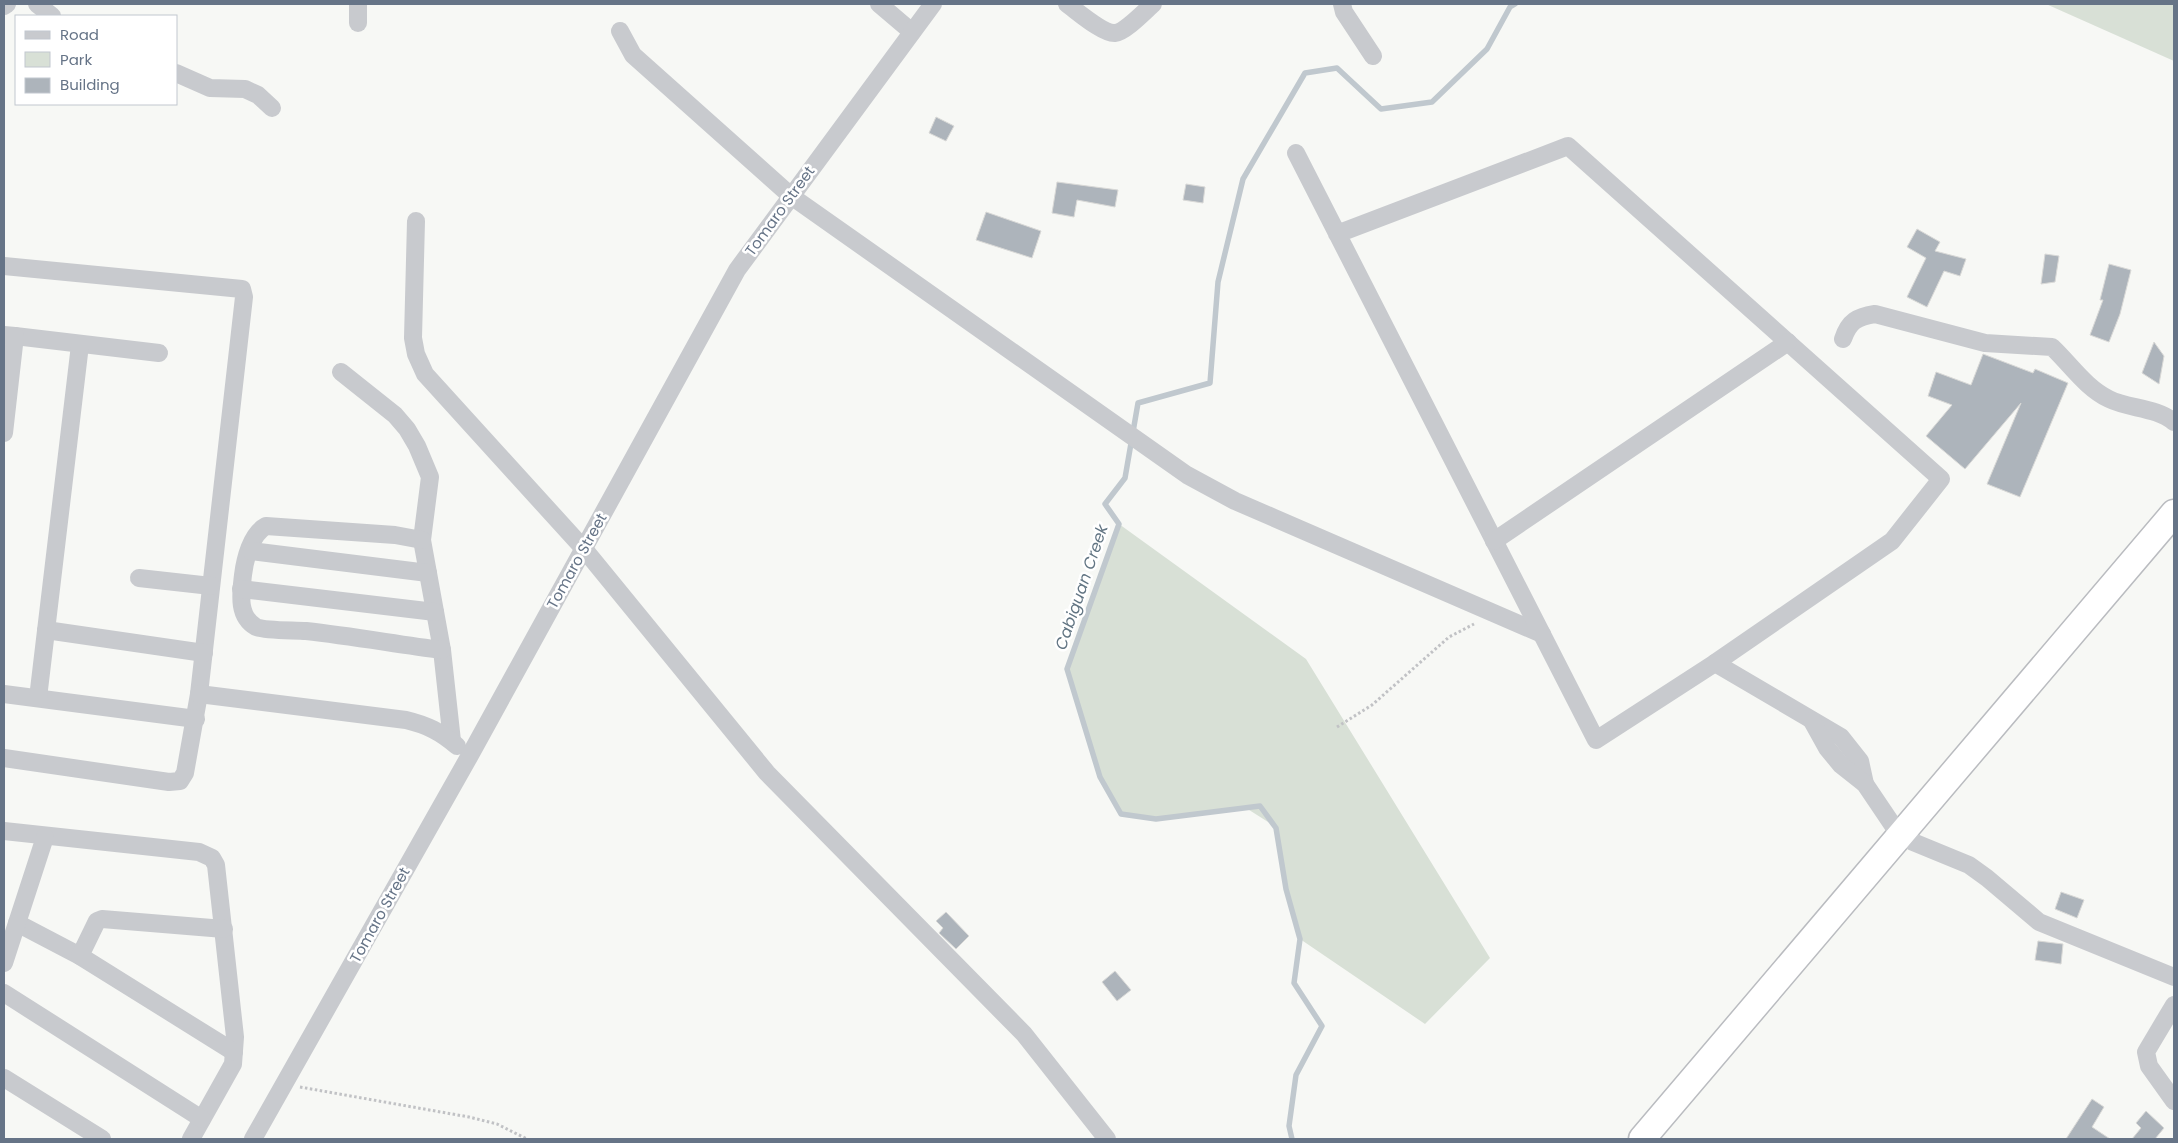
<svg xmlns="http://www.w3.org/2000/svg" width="2178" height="1143" font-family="Poppins,sans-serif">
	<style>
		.green { fill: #d8e0d6 }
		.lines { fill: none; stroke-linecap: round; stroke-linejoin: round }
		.stream { stroke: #c0c8ce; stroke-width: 5.5 }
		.building { fill: #adb4bb; stroke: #d9d9d7 }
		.highway-casing { stroke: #babcc0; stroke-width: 29 }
		.path { stroke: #c1c2c5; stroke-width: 3; stroke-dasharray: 2.5 2.5; stroke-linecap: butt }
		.minor { stroke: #c8cace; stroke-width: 18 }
		.highway { stroke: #fff; stroke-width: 26 }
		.labels { text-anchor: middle; stroke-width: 5; stroke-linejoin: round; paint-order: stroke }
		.street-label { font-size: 15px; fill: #667487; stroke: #fff }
		.water-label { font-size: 16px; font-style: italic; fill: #627583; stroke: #fff }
	</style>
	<rect width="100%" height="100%" fill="#f7f8f5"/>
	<g class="green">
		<polygon points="2046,4 2174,4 2174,61"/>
		<polygon points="1119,524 1306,659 1490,958 1425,1024 1300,939 1286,889 1276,827 1246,808 1156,819 1121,814 1100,777 1067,669"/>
	</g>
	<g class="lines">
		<polyline class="stream" points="1292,1139 1289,1126 1296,1075 1322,1026 1294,983 1300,939 1286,889 1276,828 1260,806 1156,819 1121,814 1100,777 1067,669 1119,524 1105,504 1125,478 1138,403 1210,383 1218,282 1243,179 1305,73 1337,68 1381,109 1432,102 1487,49 1510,7 1515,4"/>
	</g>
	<g class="building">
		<polygon points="936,117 954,126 946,141 929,133"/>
		<polygon points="1057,182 1118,190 1115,207 1077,200 1074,217 1052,213"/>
		<polygon points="1186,184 1205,187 1203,203 1183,200"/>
		<polygon points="986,212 1041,231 1032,258 976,240"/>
		<polygon points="1917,229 1940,242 1935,251 1966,259 1960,276 1944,271 1927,307 1907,297 1926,258 1907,247"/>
		<polygon points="2045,254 2059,256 2055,282 2041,284"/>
		<polygon points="2109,264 2131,270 2120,314 2109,342 2090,335 2103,300 2100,300"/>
		<polygon points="2154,342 2164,356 2159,384 2142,373"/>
		<polygon points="1983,354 2033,373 2035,369 2068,383 2020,497 1987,484 2021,403 1965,469 1926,436 1952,405 1928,396 1936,372 1971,385"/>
		<polygon points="2061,892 2084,900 2077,918 2055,909"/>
		<polygon points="946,912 969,936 956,949 939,933 943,928 936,921"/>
		<polygon points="2038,941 2063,944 2061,964 2035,960"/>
		<polygon points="1115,971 1131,990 1117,1001 1102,982"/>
		<polygon points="2092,1099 2104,1107 2092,1127 2110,1139 2066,1139"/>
		<polygon points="2146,1111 2164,1128 2155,1139 2132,1139 2141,1128 2136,1123"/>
	</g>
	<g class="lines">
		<defs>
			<polyline id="highway" points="1642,1139 2174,513"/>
		</defs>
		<use href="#highway" class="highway-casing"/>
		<g class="path">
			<polyline points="1337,727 1372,705 1449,637 1474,624"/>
			<polyline points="300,1087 469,1117 497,1124 527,1139"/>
		</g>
		<g class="minor">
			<polyline points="37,4 52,16"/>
			<polyline points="358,4 358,23"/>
			<polyline points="879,4 912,32"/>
			<path d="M1067 4C1077 11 1103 34 1115 33 1125 32 1145 11 1153 4"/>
			<polyline points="1342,4 1344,12 1373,56"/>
			<polyline points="4,6 7,4"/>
			<polyline points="620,31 633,55 791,196 1187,475 1235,501 1542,634"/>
			<polyline points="176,73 210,88 245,89 258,95 272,108"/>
			<polyline points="1296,153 1596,740 1715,663 1892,541 1941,479 1568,146 1337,234"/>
			<polyline points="416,221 413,338 416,354 425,374 584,549 767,773 1024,1034 1107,1139"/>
			<polyline points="4,266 242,289 244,297 199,694 185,773 180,781 169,782 4,758"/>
			<polyline points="15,336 159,353"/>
			<path d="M1843 339C1849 321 1857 317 1875 314L1985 343 2052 347C2071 365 2086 388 2109 399 2129 409 2156 407 2174 422"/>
			<polyline points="341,372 395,415 407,429 417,446 430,477 422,540 442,650 452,741"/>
			<polyline points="4,433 15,336 4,335"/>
			<path d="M422 540 395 535 266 526C251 534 245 559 243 575 241 593 237 616 256 627 266 631 294 630 306 631 351 636 396 644 442 650"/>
			<polyline points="1494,541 1788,342"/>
			<polyline points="251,551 428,573"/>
			<polyline points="139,578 211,586"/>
			<polyline points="241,589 435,612"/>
			<polyline points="46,630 204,653"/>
			<polyline points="1715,663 1841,737 1860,761 1865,784"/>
			<polyline points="4,694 196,719"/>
			<path d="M199 694 406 720C427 725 441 732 457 746"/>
			<polyline points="38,698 80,345"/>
			<polyline points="1812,721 1827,748 1841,765 1865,784 1894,827 1901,834 1913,842 1969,865 1987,878 2039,922 2174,977"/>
			<polyline points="4,831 199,852 212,858 216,865 235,1037 233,1064 191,1139"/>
			<polyline points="17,923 80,956"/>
			<polyline points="224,929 102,919 97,921 80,956 234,1052"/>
			<polyline points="4,963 45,837"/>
			<polyline points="4,993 202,1119"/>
			<polyline points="2174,1005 2146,1052 2149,1066 2174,1101"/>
			<polyline points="4,1078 102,1139"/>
			<polyline points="253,1139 469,757 737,270 933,4"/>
		</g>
		<use href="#highway" class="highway"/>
	</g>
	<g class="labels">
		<g class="street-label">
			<text transform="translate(780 211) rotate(-54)" y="5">Tomaro Street</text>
			<text transform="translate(577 561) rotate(-61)" y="5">Tomaro Street</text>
			<text transform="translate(380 915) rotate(-61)" y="5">Tomaro Street</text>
		</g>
		<g class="water-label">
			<text transform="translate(1081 587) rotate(-71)" y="6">Cabiguan Creek</text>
		</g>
	</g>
	<rect width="2178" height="1143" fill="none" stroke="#667487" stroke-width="10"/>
	<rect x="15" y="15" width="162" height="90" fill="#ffffff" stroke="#c2c7cf"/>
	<rect x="25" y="31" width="25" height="8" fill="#c8cace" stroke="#c2c7cf"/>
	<text x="60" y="40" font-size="15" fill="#667487">Road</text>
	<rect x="25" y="52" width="25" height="15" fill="#d8e0d6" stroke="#c2c7cf"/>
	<text x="60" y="65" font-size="15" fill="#667487">Park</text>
	<rect x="25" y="78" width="25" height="15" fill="#adb4bb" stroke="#c2c7cf"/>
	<text x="60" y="90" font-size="15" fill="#667487">Building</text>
</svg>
